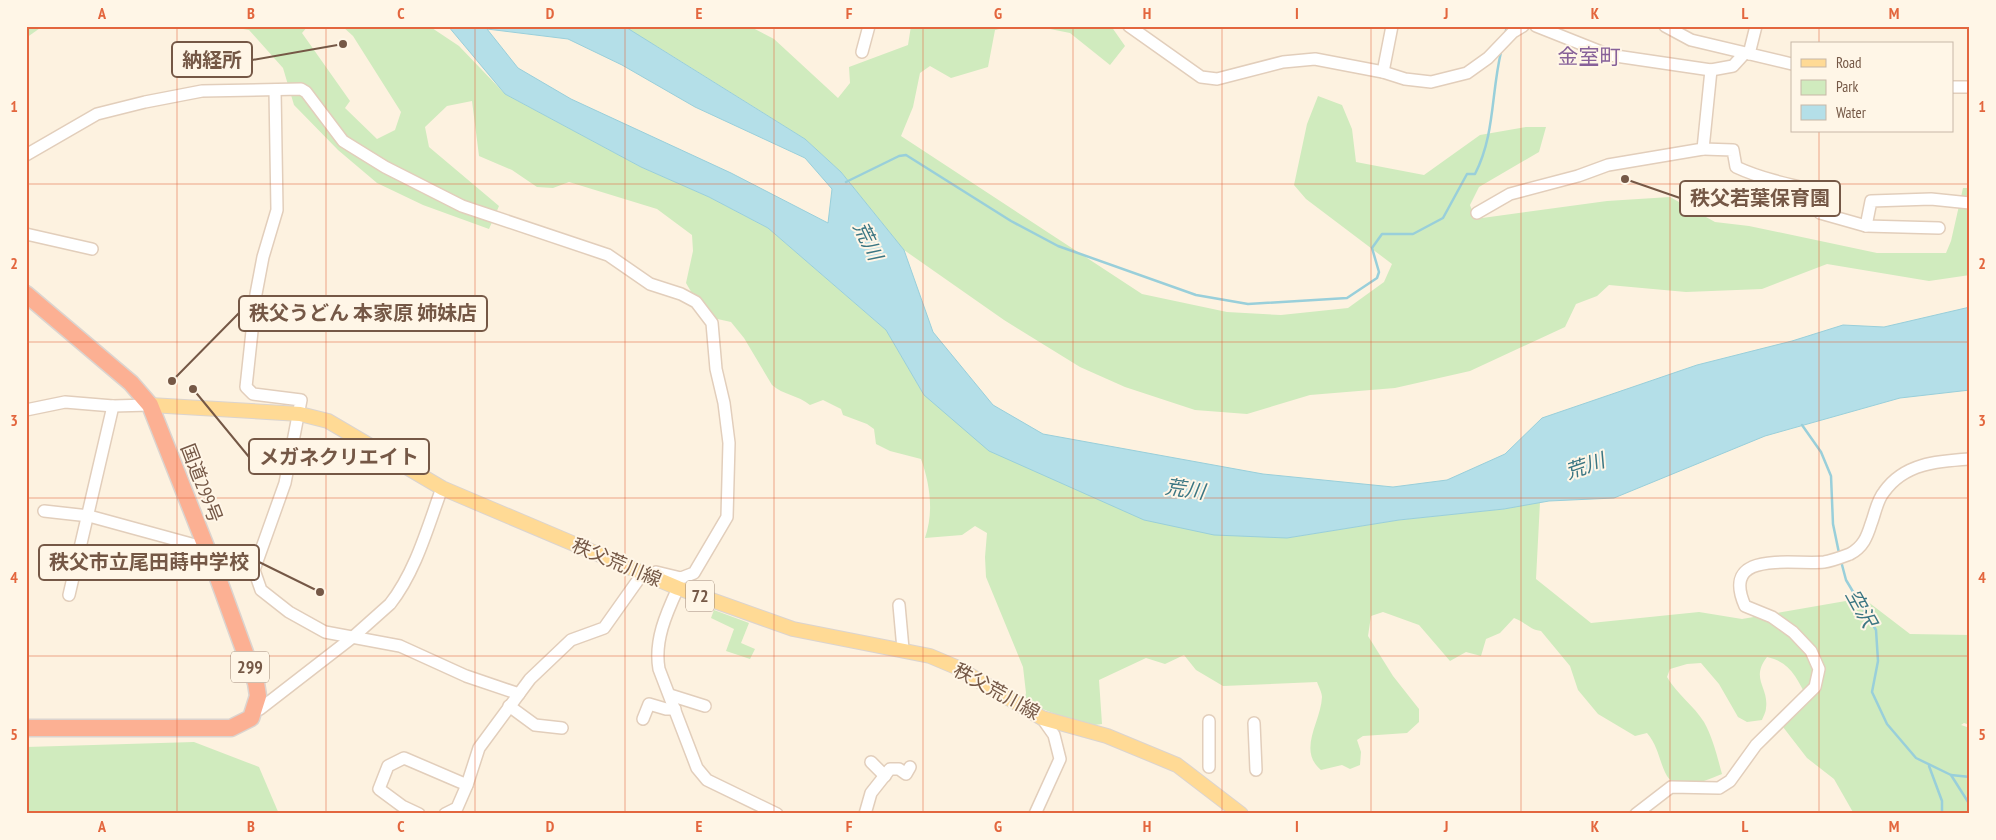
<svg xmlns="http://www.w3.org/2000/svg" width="1996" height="840" font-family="'PT Sans Narrow','Noto Sans JP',sans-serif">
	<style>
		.green { fill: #d0ebbe }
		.water { fill: #b4dfe8; stroke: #99cfda; fill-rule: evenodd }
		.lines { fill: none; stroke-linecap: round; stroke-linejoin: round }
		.stream { stroke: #99cfda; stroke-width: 2.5 }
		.minor-casing { stroke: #e2cebb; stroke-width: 14 }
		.major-casing { stroke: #dbd4cf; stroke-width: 16 }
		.highway-casing { stroke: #dbd4cf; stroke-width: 19 }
		.minor { stroke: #fff; stroke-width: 11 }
		.major { stroke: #ffda95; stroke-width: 14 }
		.highway { stroke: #fcb093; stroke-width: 16 }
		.grid { fill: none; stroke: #e3663e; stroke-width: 1; stroke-opacity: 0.55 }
		.labels { text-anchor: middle; stroke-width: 4; stroke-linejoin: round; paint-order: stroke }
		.shield { fill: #fff6e7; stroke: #9e8776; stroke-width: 1 }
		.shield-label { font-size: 18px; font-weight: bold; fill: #755846 }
		.street-label { font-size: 19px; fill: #755846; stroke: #fff6e7 }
		.water-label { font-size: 20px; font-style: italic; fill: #3b7683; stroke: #fff6e7 }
		.quarter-label { font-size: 21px; fill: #876199; stroke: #fff6e7 }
		.leader { fill: none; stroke: #755846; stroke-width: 2 }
		.callout-dot { fill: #755846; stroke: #fff6e7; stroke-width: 2 }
		.callout { fill: #fff6e7; stroke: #755846; stroke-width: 2 }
		.callout-label { font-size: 20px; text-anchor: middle; font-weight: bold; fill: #755846 }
		.neatline { fill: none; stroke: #e3663e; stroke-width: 2 }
		.grid-label { font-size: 16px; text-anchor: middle; font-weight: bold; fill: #e3663e }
	</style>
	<rect width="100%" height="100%" fill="#fdf2e0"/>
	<g class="green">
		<polygon points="26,26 43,26 26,38"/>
		<path d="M226 26H308L302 33 350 101 345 108 377 139 395 130 401 112 353 36 342 26H429L459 46 505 94 641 167 709 197 768 228 886 330 924 395 1287 538 1399 520 1504 509 1540 502 1536 579 1591 623 1699 612 1742 619 1863 598 1910 634 1970 635V725L1964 723 1961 725 1970 728V814H1854L1834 779 1807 758 1783 727 1808 699C1797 679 1791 662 1767 657 1750 679 1769 687 1766 708 1766 712 1763 717 1762 720L1747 722 1738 717 1719 684 1701 663 1687 664 1670 669 1667 677C1677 694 1694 706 1704 722 1713 738 1717 756 1722 774 1707 780 1679 794 1667 776 1659 762 1659 747 1647 733L1635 736 1598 714 1578 690 1570 666 1541 631C1530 630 1525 622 1514 618L1500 633 1486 639 1481 656 1466 652 1450 661 1419 625 1383 612 1371 616 1368 636 1393 676 1419 709V722L1407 733 1363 736 1357 740 1361 752 1360 765 1350 769 1342 765 1321 770C1297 750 1321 722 1322 697 1322 693 1319 687 1317 682L1223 686 1196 670 1184 655 1165 664 1146 658 1099 680 1102 724 1087 726 1024 702 1026 693 1023 667 986 577 985 557 987 533 975 526 962 535 925 538C934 512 930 484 921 459L890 451 876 444 874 429 867 424 843 415 841 409 823 400 810 405C798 395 783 395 772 385L744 338 731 322 713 318 693 295 686 283 693 251 692 235 657 209 569 182 553 188 537 187 512 170 479 156 472 101 447 106 425 127 429 147 499 206 489 229 423 205 377 183 338 150 294 105 283 68 249 30Z"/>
		<polygon points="620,26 749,26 774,39 838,98 850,83 849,67 908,45 911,26 1013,26 995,30 988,67 951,78 930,66 920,73 913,107 901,136 1142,294 1227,312 1281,315 1348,308 1384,282 1392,264 1306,199 1294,185 1307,124 1318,96 1342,105 1352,129 1356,162 1424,175 1480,135 1526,127 1546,127 1539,152 1479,187 1470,205 1475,219 1607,201 1670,197 1715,222 1749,226 1877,253 1946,253 1951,241 1963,188 1970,188 1970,275 1929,281 1827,264 1762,289 1686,292 1609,285 1597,296 1576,304 1565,327 1470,371 1395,388 1310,395 1247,414 1195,410 1125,387 1080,367 1004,320 904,250 841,172 805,139 658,47"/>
		<polygon points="1035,26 1111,26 1125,46 1110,65 1070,33"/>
		<polygon points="714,610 749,623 741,643 755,649 750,659 726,651 734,629 711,618"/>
		<polygon points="194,742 259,767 279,814 26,814 26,747"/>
	</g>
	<path class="water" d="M448 26H624L805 139 841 172 904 250 933 332 993 405 1043 434 1263 474 1393 487 1447 480 1505 454 1542 418 1697 365 1792 341 1843 325 1884 327 1970 307V390L1900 398 1765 436 1614 498 1549 501 1504 509 1399 520 1287 538 1214 535 1144 520 989 451 924 395 886 330 768 228 709 197 641 167 505 94ZM487 29 568 39 622 65 695 107 805 158 832 189 828 223 731 173 571 99 518 68Z"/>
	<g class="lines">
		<g class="stream">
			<polyline points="1505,35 1507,26"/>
			<path d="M846 182 899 156 906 155 1011 221 1058 246 1196 295 1248 304 1347 298 1377 278 1379 272 1372 248 1382 234H1413L1443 218 1467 174H1475C1495 135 1491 94 1501 52"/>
			<polyline points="1802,425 1821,452 1831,476 1833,524 1839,553"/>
			<polyline points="1841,561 1846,580 1876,630 1878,661 1872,692 1887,724 1916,758 1951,775 1970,777"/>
			<polyline points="1929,766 1942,801 1942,814"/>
			<polyline points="1951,775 1970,805"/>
		</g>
		<defs>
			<g id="minor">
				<polyline points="1129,26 1201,77 1217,79 1283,62 1315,59 1383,72 1405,79 1431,82 1467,73 1488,58 1513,32 1523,26"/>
				<polyline points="1536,26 1609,55 1711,70 1733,66 1744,54"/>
				<polyline points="1665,26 1691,40 1792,64"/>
				<polyline points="862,52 869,26"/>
				<polyline points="1749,54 1756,26"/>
				<polyline points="1383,72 1392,26"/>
				<polyline points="1952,87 1970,87"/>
				<polyline points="275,90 277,210 263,257 256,294 246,387 253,394 301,400 285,483 254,570 261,590 289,612 325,632 400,646 466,676 519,694"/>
				<path d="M1703 149 1733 150 1736 167C1764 180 1796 186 1827 193L1820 213 1866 226 1939 228"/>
				<polyline points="26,155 97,114 145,102 202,91 301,89 306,92 343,141 385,167 462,206 608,255 650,284 681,294 696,302 712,323 716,369 724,403 729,443 727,517 694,573 681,578 656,572 654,578"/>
				<polyline points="1477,213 1510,194 1578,176 1608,165 1703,149 1711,70"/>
				<polyline points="1866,226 1871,201 1931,199 1970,203"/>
				<polyline points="26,234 92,249"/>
				<polyline points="26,410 65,402 113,406 150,405"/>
				<polyline points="44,511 89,516 206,548"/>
				<polyline points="214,567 254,570"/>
				<path d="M678 588C666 614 654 641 659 669L697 768 707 780 777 814"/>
				<polyline points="69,595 113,406"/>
				<polyline points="899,605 903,649"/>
				<polyline points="670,695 705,706"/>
				<polyline points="509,706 535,725 562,728"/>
				<path d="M255 707 260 709 353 637 390 604C416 571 428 526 442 488"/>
				<polyline points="643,719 649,704 666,709 675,709"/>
				<polyline points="1209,721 1209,767"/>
				<polyline points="1254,723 1256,770"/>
				<polyline points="871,762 885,776"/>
				<polyline points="419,814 402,806 379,789 388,766 404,758 467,785 479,748 530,679 571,640 604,628 643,573"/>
				<polyline points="445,814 457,808 467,785"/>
				<polyline points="865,814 871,793 890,769 899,769 906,774 910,767"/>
				<polyline points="1035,814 1060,759 1054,735 1042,718"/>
				<path d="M1636 814 1671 787 1719 788 1730 781 1756 745 1815 687 1819 669 1811 651 1793 632 1772 617 1745 606C1720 549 1792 565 1824 562 1832 561 1842 557 1850 554 1863 547 1867 537 1871 524 1875 514 1877 500 1884 492 1904 463 1938 461 1970 459"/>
			</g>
			<polyline id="major" points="150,405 300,414 328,421 442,488 678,588 793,629 930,656 956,667 1042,718 1107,736 1177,765 1241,814"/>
			<polyline id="highway" points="26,294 131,383 150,405 214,567 256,683 258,696 251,718 231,728 26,728"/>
		</defs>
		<use href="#minor" class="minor-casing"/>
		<use href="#major" class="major-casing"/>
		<use href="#highway" class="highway-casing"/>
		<use href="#minor" class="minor"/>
		<use href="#major" class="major"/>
		<use href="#highway" class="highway"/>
	</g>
	<path class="grid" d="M177 26V814M326 26V814M475 26V814M625 26V814M774 26V814M923 26V814M1073 26V814M1222 26V814M1371 26V814M1521 26V814M1670 26V814M1819 26V44M1819 131V814M26 184H1970M26 342H1970M26 498H1970M26 656H1970"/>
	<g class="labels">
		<g class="shield">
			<rect x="686" y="580.5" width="28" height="31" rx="4"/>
			<rect x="231" y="651.5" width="38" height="31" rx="4"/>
		</g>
		<g class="shield-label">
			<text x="700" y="602">72</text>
			<text x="250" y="673">299</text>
		</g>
		<g class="street-label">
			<text transform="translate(202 483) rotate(69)" y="7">国道299号</text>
			<text transform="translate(617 562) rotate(23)" y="7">秩父荒川線</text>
			<text transform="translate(997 691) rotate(29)" y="7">秩父荒川線</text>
		</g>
		<g class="water-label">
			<text transform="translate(868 241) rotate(64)" y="7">荒川</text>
			<text transform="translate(1585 466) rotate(-19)" y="7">荒川</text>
			<text transform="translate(1185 489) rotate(8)" y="7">荒川</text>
			<text transform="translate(1861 608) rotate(61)" y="7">空沢</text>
		</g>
		<g class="quarter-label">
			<text x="1589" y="64">金室町</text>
		</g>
	</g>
	<path class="leader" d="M343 44L252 60M1625 179L1680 198M172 381L239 313M193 389L249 457M320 592L259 562"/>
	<g class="callout-dot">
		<circle cx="343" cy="44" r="5"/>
		<circle cx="1625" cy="179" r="5"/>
		<circle cx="172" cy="381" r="5"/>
		<circle cx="193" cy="389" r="5"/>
		<circle cx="320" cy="592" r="5"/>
	</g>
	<g class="callout">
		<rect x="172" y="42" width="80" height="35" rx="5"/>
		<rect x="1680" y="181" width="160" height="35" rx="5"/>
		<rect x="239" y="296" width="248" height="35" rx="5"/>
		<rect x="249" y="439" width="180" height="35" rx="5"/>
		<rect x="39" y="545" width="220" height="35" rx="5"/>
	</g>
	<g class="callout-label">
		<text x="212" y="67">納経所</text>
		<text x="1760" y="205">秩父若葉保育園</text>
		<text x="363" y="320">秩父うどん 本家原 姉妹店</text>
		<text x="339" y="464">メガネクリエイト</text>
		<text x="149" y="569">秩父市立尾田蒔中学校</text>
	</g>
	<rect width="1996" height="840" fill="none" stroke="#fff6e7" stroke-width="55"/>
	<rect x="1791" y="42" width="162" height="90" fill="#fff6e7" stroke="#c8b7a7"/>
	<rect x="1801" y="59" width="25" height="8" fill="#ffda95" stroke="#c8b7a7"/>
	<text x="1836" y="68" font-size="15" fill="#755846">Road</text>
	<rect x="1801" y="80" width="25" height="15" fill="#d0ebbe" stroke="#c8b7a7"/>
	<text x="1836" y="92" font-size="15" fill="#755846">Park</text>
	<rect x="1801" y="105" width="25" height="15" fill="#b4dfe8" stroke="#c8b7a7"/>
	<text x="1836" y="118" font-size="15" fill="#755846">Water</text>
	<rect x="28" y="28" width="1940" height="784" class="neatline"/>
	<g class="grid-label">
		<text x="102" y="19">A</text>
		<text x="251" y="19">B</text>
		<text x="401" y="19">C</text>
		<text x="550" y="19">D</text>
		<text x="699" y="19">E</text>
		<text x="849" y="19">F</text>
		<text x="998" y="19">G</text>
		<text x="1147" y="19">H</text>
		<text x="1297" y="19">I</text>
		<text x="1446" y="19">J</text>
		<text x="1595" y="19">K</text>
		<text x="1745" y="19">L</text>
		<text x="1894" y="19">M</text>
		<text x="14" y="112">1</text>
		<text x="1982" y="112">1</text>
		<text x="14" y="269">2</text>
		<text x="1982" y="269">2</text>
		<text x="14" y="426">3</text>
		<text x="1982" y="426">3</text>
		<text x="14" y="583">4</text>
		<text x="1982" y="583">4</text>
		<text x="14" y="740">5</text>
		<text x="1982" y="740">5</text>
		<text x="102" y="832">A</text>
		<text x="251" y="832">B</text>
		<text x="401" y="832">C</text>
		<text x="550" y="832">D</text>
		<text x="699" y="832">E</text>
		<text x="849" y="832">F</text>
		<text x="998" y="832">G</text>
		<text x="1147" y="832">H</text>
		<text x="1297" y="832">I</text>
		<text x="1446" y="832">J</text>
		<text x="1595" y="832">K</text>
		<text x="1745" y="832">L</text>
		<text x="1894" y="832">M</text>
	</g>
</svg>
